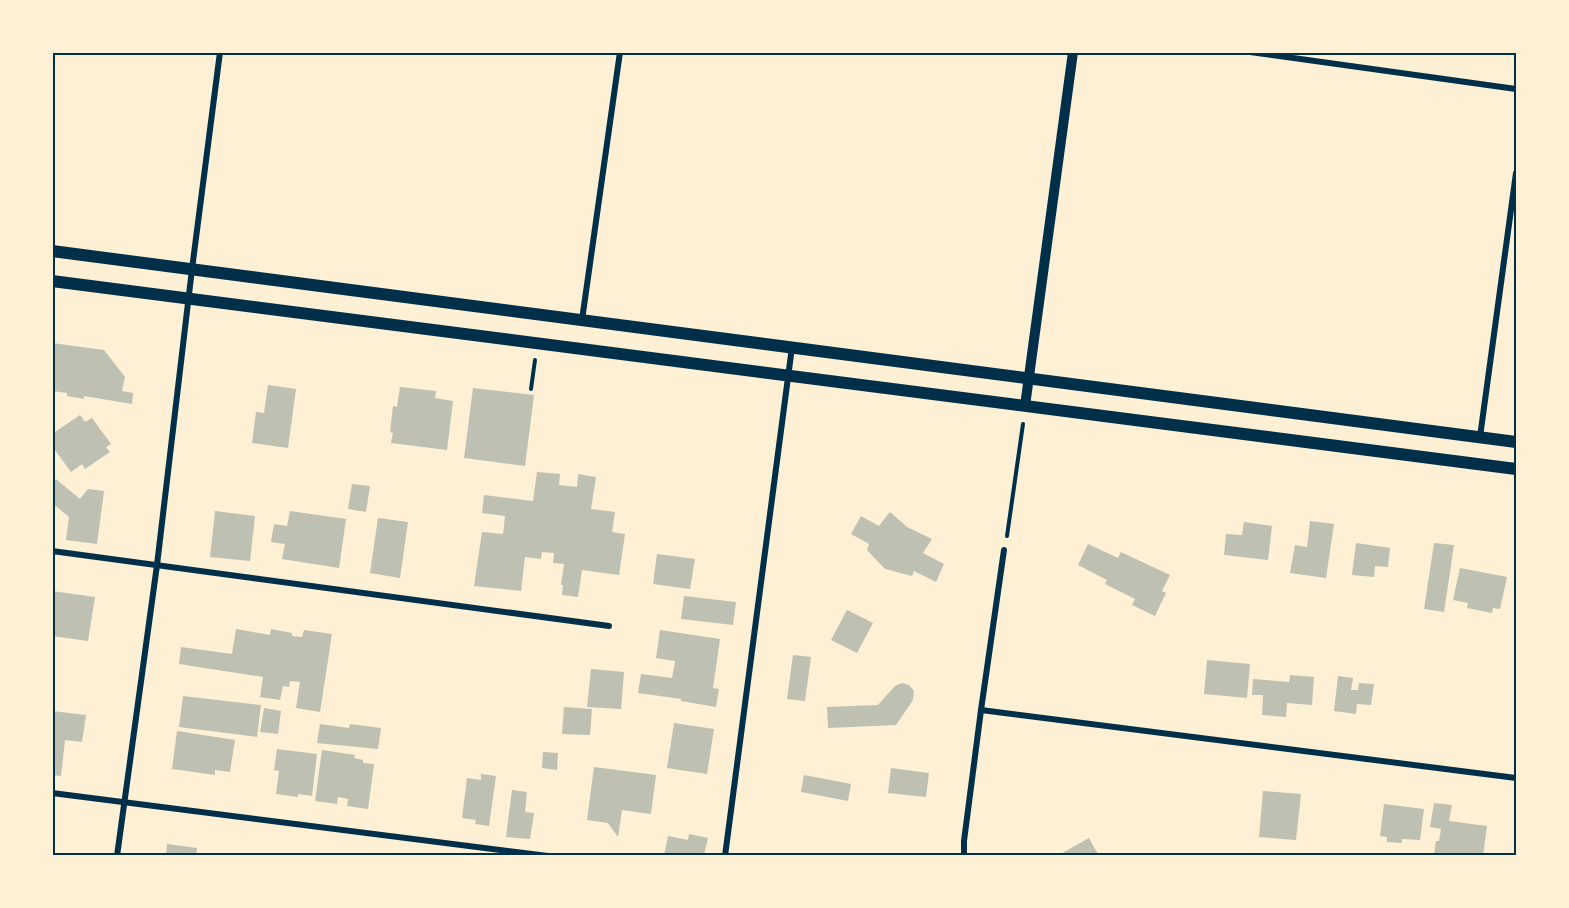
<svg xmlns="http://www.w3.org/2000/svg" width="1569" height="908" font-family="'Asap Condensed',sans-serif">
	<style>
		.building { fill: #bec0b2 }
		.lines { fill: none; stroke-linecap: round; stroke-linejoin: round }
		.path { stroke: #003049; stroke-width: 4 }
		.minor { stroke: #003049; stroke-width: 6 }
		.tertiary { stroke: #003049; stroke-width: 10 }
		.secondary { stroke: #003049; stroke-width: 12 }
		.neatline { fill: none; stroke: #003049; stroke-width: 2 }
	</style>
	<rect width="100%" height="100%" fill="#fdf0d5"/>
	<g class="building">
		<polygon points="52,343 104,350 125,377 122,391 133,393 132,404 84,396 84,399 67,396 67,393 52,391"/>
		<polygon points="268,385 296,389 288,448 252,443 256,412 264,413"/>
		<polygon points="400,387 436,391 435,398 453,401 447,450 391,443 393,433 390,432 393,406 397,407"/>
		<polygon points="473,388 534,395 525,466 464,458"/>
		<polygon points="80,415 85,422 92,418 111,444 106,447 110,452 85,469 82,464 71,472 52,446 52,434"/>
		<polygon points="537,472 560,474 559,485 577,487 578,474 596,477 591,509 615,512 612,532 625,534 619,575 582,570 578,597 562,595 563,585 561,585 564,564 553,563 554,553 542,552 541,559 525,557 521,591 474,586 482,532 503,534 505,516 482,513 484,495 533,501"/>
		<polygon points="56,479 80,499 88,489 104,491 97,544 66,540 69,517 52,503 52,484"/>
		<polygon points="352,484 370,486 366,512 348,509"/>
		<polygon points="215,511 255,516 250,561 210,557"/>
		<polygon points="290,511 346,519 339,568 282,559 285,544 271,542 274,524 287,526"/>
		<polygon points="890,512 907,527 932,539 923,553 944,564 936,582 914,571 912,576 885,569 867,550 869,544 851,534 861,516 879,526"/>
		<polygon points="378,518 408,522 400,578 370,573"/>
		<polygon points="1310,521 1334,524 1326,578 1290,573 1295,545 1307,547"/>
		<polygon points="1244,522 1272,526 1268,560 1224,555 1226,534 1242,535"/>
		<polygon points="1356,543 1390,548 1388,567 1375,566 1374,577 1352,575"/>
		<polygon points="1434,543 1454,545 1444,612 1424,609"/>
		<polygon points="1088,544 1118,558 1121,552 1170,575 1162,591 1166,593 1155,616 1132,605 1135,599 1105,584 1107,580 1078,565"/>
		<polygon points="657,554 695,559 690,589 653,584"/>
		<polygon points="1460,568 1507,577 1500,609 1493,608 1492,613 1467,608 1468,603 1453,600"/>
		<polygon points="52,591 95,597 88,641 52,636"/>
		<polygon points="684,596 736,602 733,625 681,619"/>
		<polygon points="847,610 873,623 857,653 831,640"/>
		<polygon points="236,629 270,635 271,629 292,633 292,636 302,637 304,630 332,634 320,712 296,708 300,682 290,681 289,687 283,686 280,700 260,697 263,677 179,664 181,647 232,654"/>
		<polygon points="660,630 720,639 713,688 719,689 716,707 681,701 681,699 638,693 641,674 672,678 675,661 656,658"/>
		<polygon points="793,655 811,657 805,701 787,699"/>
		<polygon points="1207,660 1250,664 1247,698 1204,694"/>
		<polygon points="591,669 624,672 621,709 587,707"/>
		<polygon points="1290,675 1314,677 1312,705 1287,703 1286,717 1262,715 1263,695 1252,695 1253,679 1289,682"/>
		<polygon points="1338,676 1353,678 1351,690 1358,690 1359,683 1374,684 1371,705 1357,704 1356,714 1334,711"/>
		<polygon points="902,683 909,685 914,691 913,700 896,725 828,728 827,707 878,705 895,686"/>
		<polygon points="183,696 261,705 257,737 179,727"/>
		<polygon points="564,707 592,709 590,735 562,734"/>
		<polygon points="264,708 281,711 278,734 260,732"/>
		<polygon points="52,711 86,715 82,742 65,740 61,776 52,775"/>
		<polygon points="674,723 714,729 707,774 667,768"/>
		<polygon points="320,724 349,728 350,724 381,728 378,749 317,743"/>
		<polygon points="177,731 235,740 230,772 215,770 215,775 172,769"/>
		<polygon points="277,749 317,754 312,796 298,794 298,797 276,794 279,771 274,770"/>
		<polygon points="322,750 355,755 354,758 363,760 363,763 374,764 368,809 347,806 348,799 338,797 337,804 315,801"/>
		<polygon points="543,752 558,753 557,770 542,768"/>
		<polygon points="594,767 656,775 651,814 622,810 618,837 608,823 587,820"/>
		<polygon points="891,768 929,773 926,797 888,793"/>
		<polygon points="481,774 496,776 489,826 475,824 476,820 462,818 467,778 481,780"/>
		<polygon points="804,775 851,784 848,801 801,792"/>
		<polygon points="512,790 527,792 525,812 534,813 530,839 506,837"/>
		<polygon points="1263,791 1301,794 1296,840 1259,837"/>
		<polygon points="1434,803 1452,805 1449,821 1487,826 1483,856 1434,856 1436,841 1439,841 1441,829 1430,827"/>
		<polygon points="1384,804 1424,809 1420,840 1402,839 1402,843 1387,842 1387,837 1380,836"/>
		<polygon points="689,834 708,838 704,855 691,853 690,856 664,856 668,836 688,840"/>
		<polygon points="1089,838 1099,856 1057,856"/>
		<polygon points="167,844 197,848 196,856 166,856"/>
	</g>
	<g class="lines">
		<g class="path">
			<polyline points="531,389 535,360"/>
			<polyline points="1007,536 1023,424"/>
		</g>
		<g class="minor">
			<polyline points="1250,52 1516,89"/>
			<polyline points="582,320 620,52"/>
			<polyline points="1480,437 1516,173"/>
			<polyline points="52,551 609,626"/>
			<polyline points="981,710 1516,778"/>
			<polyline points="52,793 548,856"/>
			<polyline points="117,856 157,565 192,269 220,52"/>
			<polyline points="725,856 792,347"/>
			<polyline points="964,856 964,841 981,710 1004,550"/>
		</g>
		<polyline class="tertiary" points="1025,406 1073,52"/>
		<g class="secondary">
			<polyline points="52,251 1516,442"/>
			<polyline points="52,281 1516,469"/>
		</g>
	</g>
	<rect width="1569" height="908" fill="none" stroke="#fdf0d5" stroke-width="108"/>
	<rect x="54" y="54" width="1461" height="800" class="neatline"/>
</svg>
